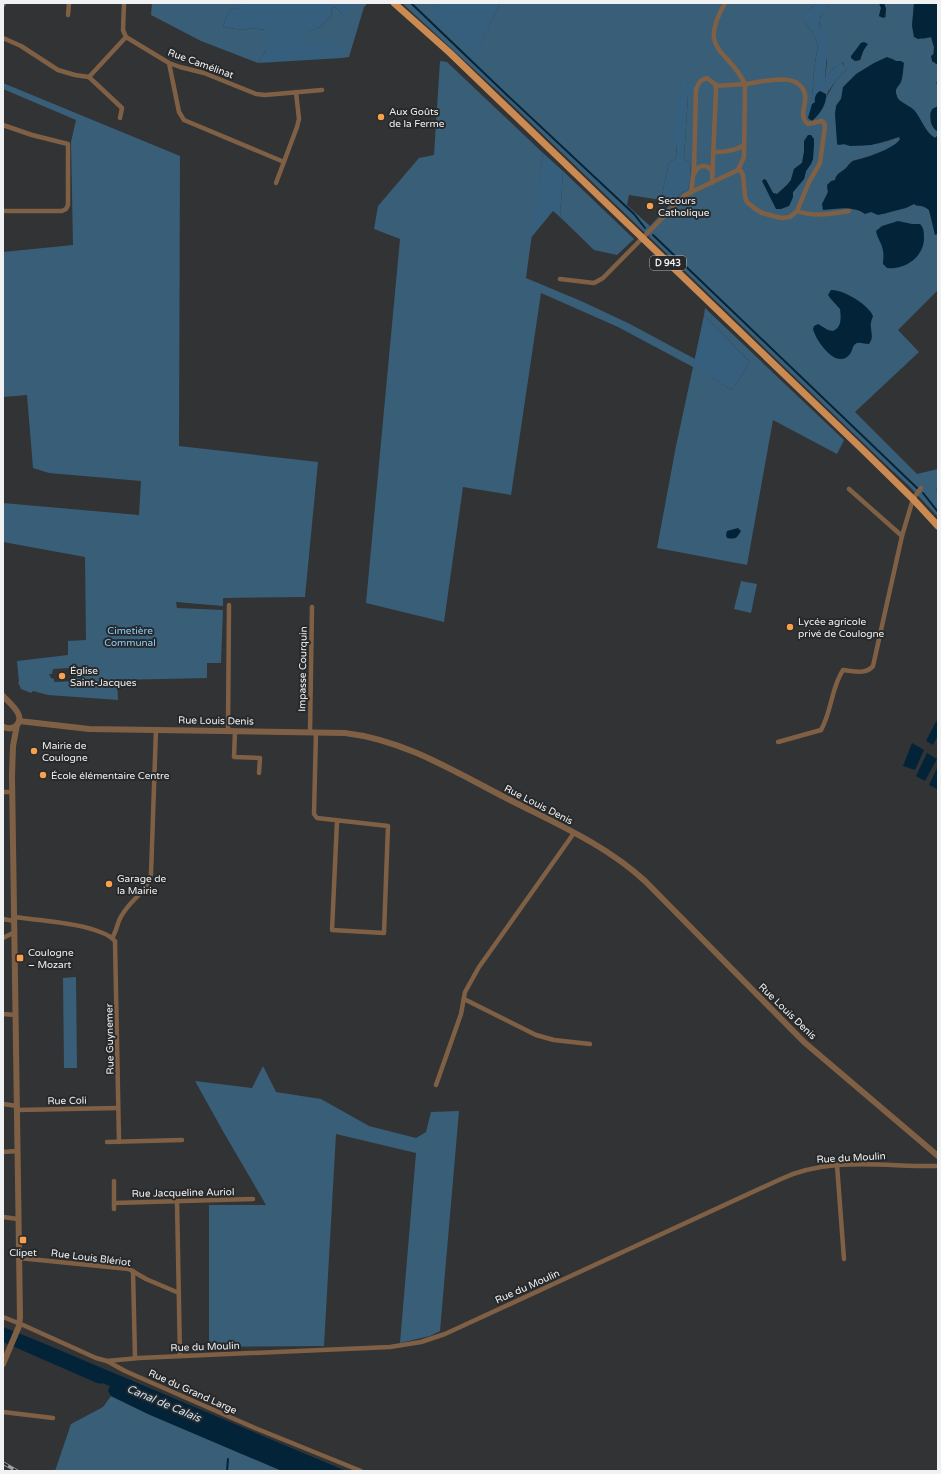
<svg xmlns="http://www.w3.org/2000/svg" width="941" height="1474" font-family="'Varela Round',sans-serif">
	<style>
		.green { fill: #395e78; fill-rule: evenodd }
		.forest { fill: #355f7c }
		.water { fill: #032438 }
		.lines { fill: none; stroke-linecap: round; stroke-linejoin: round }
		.stream { stroke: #032438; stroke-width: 2 }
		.minor { stroke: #806045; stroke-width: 4.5 }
		.tertiary { stroke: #806045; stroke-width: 6 }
		.primary { stroke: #ca8a51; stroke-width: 7 }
		.rail-casing { stroke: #a1a2a4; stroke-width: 3.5 }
		.rail { stroke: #27292b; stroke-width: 2; stroke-dasharray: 6; stroke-linecap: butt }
		.poi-dot { fill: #f9a04c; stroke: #27292b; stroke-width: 1.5 }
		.labels { text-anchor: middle; stroke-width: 4; stroke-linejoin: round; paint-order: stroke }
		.shield { fill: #27292b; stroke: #b4b5b6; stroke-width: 1 }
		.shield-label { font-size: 9px; font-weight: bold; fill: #f0f1f2 }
		.street-label { font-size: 10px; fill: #f0f1f2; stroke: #27292b }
		.poi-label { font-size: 10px; fill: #f0f1f2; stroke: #27292b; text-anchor: start }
		.park-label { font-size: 10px; fill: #8acefe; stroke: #27292b }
		.water-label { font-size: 11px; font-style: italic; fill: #c8e2f6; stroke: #27292b }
	</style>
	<rect width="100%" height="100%" fill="#313335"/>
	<g class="green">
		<polygon points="152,3 241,3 239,8 229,10 223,27 243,30 251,28 266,30 266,50 258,63 201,41 151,15"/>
		<polygon points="349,3 368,3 364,7 349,57 342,58 342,49 302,45 302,34 320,27 332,15 331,11 334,7 339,10 342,15 349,11"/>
		<path d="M402 3H437L429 14 476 54 500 3H816L811 8 804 14V21L812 31 818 45 814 70 812 97 807 118 811 120 822 105 836 80 848 68 844 67 843 62 833 69 825 80 827 62 819 20 829 6 828 3H879L881 8 879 16 883 18 886 17V9L884 3 914 4 912 26 923 39 931 37 934 47 932 61 938 65V82H936L938 87V106L930 113 932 125 937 131V136L935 138 929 134 914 110 898 99 896 93V61L891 58 841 99 836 106 841 145 844 144C857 148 884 144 896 138L899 137 900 139 899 142 885 150 870 156 852 161 846 168 839 173 835 180 827 188 828 192 822 205 839 208H846L884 214 914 204 917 206 922 205 929 210 936 235 938 233V290L898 330 919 352 855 412 917 474 938 469V489H936L938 492V517L909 486 880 459 505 98ZM861 43 866 47 862 53 860 60 855 61 852 56ZM681 82 692 83V95H688L684 159 690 163 691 177 688 189 679 195 650 226 627 205 629 195 661 200 669 162 676 159ZM804 141 813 152V159L806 171 804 179 793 192V197L789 206 772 200 766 188V180L773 193 777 194 787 185 791 180 794 169 802 163 804 152Z"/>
		<polygon points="440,61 447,62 543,153 526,278 581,301 630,324 695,359 694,367 732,390 750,362 704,315 705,308 844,440 837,454 773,420 747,565 657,548 676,446 693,367 618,327 541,293 511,495 463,487 444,622 366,603 400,239 374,229 378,206 419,158 434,155"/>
		<path d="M3 83 180 156 179 446 318 462 305 597 223 598V606L176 602 177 608 223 610 221 663H207V678L117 680 118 700 48 695 33 691 31 693 21 689 18 682H19L17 661 68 655V641L86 640 85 557 3 542V503L139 515 141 481 49 473 33 468 27 395 3 397V252L73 245 71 142 76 120 3 89ZM69 668 75 673 76 681 54 682V679L51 678 49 674H52L53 669Z"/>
		<polygon points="563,171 634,239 617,255 594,250 560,217"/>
		<polygon points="741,581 757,584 751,613 734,609"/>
		<polygon points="76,977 77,1068 64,1068 63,978"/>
		<polygon points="263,1066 276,1092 321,1099 369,1126 416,1138 426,1132 431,1112 459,1111 440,1331 430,1336 400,1343 416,1153 336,1134 324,1346 209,1347 209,1205 266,1205 224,1133 195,1081 252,1088"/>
		<polygon points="111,1396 148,1414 282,1471 55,1471 71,1424 103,1407"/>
	</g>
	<g class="forest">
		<polygon points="241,3 349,3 349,11 347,16 342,15 339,10 334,7 331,11 332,15 320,27 303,34 306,40 302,45 333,44 343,49 342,58 258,63 266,50 266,30 251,28 243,30 223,27 229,10 238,8"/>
		<polygon points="437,3 500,3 476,55 428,14"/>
		<path d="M816 3H828L829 6 826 13C819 16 819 20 820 27L826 30 828 40 825 79 833 69 842 62 844 67H849L836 80 828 92 818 116 811 120 807 118V110L812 97 814 70 818 45 812 31 804 21V13L811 8Z"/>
		<polygon points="681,81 692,83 692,95 688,95 684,159 690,163 691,177 688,189 679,195 669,207 661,200 669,162 676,159 677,145 671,134"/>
		<polygon points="543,153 563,171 560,217 553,211 530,239"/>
		<polygon points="704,315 750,362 732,390 693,367"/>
	</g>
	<g class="water">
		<polygon points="879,3 884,3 886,9 884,18 879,16 881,8"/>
		<polygon points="913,3 938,3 938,65 932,61 931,56 934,54 934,47 931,37 918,39 914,37 912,26 914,4"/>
		<polygon points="864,42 868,44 864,49 860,60 855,61 851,58 851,56 861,43"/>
		<path d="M887 57 896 61H901L904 63C903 70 903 76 901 82 899 86 895 88 896 93 897 103 908 104 914 110 922 119 924 131 935 138L937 136V131C930 127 929 116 932 109L938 106V233L935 235 929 210C924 205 920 207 914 204L906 208 878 215 871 212 865 214C853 205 837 209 823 210L822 204 828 192 827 185 831 181 835 180C836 173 841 173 845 169 848 167 848 164 852 162 854 160 858 160 861 159 871 156 895 148 900 139L899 137 871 145 850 146 844 144 838 145 837 143 835 114 836 106 841 99 843 87 856 74 874 63Z"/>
		<path d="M820 91 826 94C827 104 820 114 812 121L808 118 812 104 815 102C814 98 816 93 820 91Z"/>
		<polygon points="808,135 811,135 814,139 814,145 813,159 811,164 806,171 804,179 793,192 793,197 789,206 781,209 776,209 762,181 764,179 766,180 773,193 777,194 787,185 791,180 794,169 802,163 804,152 804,141"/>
		<path d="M898 221 912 224H920C924 228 924 233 924 238 924 257 905 270 887 268L883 264C883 260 884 255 883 251 882 243 877 238 876 231L882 226Z"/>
		<path d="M831 290C843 289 869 305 873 316 872 319 870 324 871 327 871 334 874 337 869 344 865 344 860 342 857 343 852 345 853 350 850 354 837 371 816 341 813 329L814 326 818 324 828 330 833 331C842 327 841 318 840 309L830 298 828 295Z"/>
		<path d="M738 528 741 531C737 537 737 540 727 538L726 535 727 531Z"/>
		<polygon points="937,720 938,735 933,745 926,741"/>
		<polygon points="912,743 924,750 915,770 903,766"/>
		<polygon points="927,753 937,759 925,781 916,776"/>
		<polygon points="938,766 938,788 937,789 929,785"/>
		<polygon points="3,1327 38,1341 346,1471 282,1471 148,1414 111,1396 108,1391 110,1386 102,1383 101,1384 97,1383 3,1342"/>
	</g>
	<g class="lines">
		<g class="stream">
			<polyline points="411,3 508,96 634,214 645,228"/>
			<path d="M653 235C741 319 829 403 917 488"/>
			<polyline points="923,493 938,512"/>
			<polyline points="938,1335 938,1337"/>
			<polyline points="227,1471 228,1459"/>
		</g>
		<g class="minor">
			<polyline points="68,15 69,3"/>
			<polyline points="126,37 169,63 180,67 204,73 256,94 265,95 322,90"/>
			<polyline points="3,38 21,46 58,70 75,75 89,77 122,108 120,118"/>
			<polyline points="169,63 179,112 184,120 284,162"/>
			<polyline points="89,77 126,37 123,30 124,3"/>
			<path d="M716 86C725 85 734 85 744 84 760 83 800 69 805 95 807 105 798 116 808 124L822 121 824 123 825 126 820 163 809 182 797 211 790 217 782 218 773 216 762 213 754 208 747 202 745 197 743 175 741 171 738 170"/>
			<polyline points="3,125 32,135 68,144 68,205 66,209 62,211 3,211"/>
			<path d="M713 152C724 152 736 151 744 145"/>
			<path d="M694 174C698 164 708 163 713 173"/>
			<polyline points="276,183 297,127 299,119 296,92"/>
			<path d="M691 193 694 169 696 90C698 83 700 80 707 78L715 84 716 89 712 183"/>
			<path d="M797 211C813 217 832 214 849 211"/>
			<path d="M560 279 594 283 603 278 685 195 738 170 744 157 745 84C728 48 697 52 725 3"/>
			<polyline points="849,489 902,536 913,499 921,488"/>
			<polyline points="228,730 229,605"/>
			<polyline points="235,731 234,757 260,758 259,773"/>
			<polyline points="310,731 312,607"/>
			<polyline points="316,732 314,814 317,818 388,826 384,933 332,930 337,821"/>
			<path d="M778 742 821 730C832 711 831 688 843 670 853 671 866 675 873 666L902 536"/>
			<polyline points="3,792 13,792"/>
			<path d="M14 917C38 920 100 924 115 941L119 1142"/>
			<polyline points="3,919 14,921"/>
			<polyline points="3,938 15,932"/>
			<path d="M112 938C117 931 117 922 122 915 131 899 147 892 151 874L156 729"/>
			<polyline points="464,999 536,1035 554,1040 590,1044"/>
			<polyline points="3,1014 16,1015"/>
			<polyline points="436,1085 461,1014 465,992 479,967 574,833"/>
			<polyline points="3,1104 17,1106"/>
			<polyline points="17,1110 118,1108"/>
			<polyline points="107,1142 182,1140"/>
			<polyline points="3,1152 17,1151"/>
			<polyline points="837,1165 844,1259"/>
			<polyline points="114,1181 114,1209"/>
			<polyline points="177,1201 180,1356"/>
			<polyline points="114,1203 253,1199"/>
			<polyline points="3,1217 18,1219"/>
			<polyline points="19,1258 129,1269 146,1279 179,1293"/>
			<polyline points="133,1271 135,1358"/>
			<polyline points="3,1317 23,1325 96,1358 107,1361 125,1371 255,1428 361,1471"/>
			<path d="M107 1361 139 1358 390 1347 421 1342 445 1334 781 1179C831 1156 885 1167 938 1166"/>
			<polyline points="3,1412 53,1418"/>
		</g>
		<g class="tertiary">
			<polyline points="3,4 3,3"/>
			<path d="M3 696C9 703 27 716 16 726 12 729 8 729 4 727"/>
			<path d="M19 721 89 729 345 733C405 740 457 773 510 800 557 824 606 845 645 881L804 1042 938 1156"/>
			<polyline points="3,1364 19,1326 20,1317 12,776 13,746 17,725"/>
		</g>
		<polyline class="primary" points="394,3 449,52 861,448 913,499 938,526"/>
		<defs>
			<polyline id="rail" points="3,1463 17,1471"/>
		</defs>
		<use href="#rail" class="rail-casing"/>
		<use href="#rail" class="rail"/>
	</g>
	<g class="poi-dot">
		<circle cx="381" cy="117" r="4"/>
		<circle cx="650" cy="206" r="4"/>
		<circle cx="790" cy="627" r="4"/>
		<circle cx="62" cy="676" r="4"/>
		<circle cx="34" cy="751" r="4"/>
		<circle cx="43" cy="775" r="4"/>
		<circle cx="109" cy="884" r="4"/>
		<rect x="16" y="954" width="8" height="8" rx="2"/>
		<rect x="19" y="1236" width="8" height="8" rx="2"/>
	</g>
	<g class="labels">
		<rect class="shield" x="650" y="256" width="36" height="14" rx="3"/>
		<g class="shield-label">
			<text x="668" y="266">D 943</text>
		</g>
		<g class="street-label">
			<text transform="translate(201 63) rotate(20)" y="4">Rue Camélinat</text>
			<text transform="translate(302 669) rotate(-89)" y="4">Impasse Courquin</text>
			<text transform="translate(216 720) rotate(1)" y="4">Rue Louis Denis</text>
			<text transform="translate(539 804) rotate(27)" y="4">Rue Louis Denis</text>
			<text transform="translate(788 1011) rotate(44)" y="4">Rue Louis Denis</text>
			<text transform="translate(109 1039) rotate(-91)" y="4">Rue Guynemer</text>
			<text transform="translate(67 1100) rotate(-1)" y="4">Rue Coli</text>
			<text transform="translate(851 1157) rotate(-3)" y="4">Rue du Moulin</text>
			<text transform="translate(183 1192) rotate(-1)" y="4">Rue Jacqueline Auriol</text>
			<text transform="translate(91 1257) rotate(7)" y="4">Rue Louis Blériot</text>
			<text transform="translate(527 1286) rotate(-24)" y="4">Rue du Moulin</text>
			<text transform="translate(205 1346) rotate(-2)" y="4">Rue du Moulin</text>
			<text transform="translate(193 1391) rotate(24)" y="4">Rue du Grand Large</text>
		</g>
		<g class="poi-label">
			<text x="389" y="115">Aux Goûts<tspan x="389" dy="12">de la Ferme</tspan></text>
			<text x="658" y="204">Secours<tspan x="658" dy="12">Catholique</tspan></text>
			<text x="798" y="625">Lycée agricole<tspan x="798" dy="12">privé de Coulogne</tspan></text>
			<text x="70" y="674">Église<tspan x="70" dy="12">Saint-Jacques</tspan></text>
			<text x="42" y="749">Mairie de<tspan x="42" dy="12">Coulogne</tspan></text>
			<text x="51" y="779">École élémentaire Centre</text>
			<text x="117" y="882">Garage de<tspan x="117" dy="12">la Mairie</tspan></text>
			<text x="28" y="956">Coulogne<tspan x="28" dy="12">– Mozart</tspan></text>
			<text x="23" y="1256" text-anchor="middle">Clipet</text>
		</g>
		<g class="park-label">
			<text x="130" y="634">Cimetière<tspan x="130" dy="12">Communal</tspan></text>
		</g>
		<g class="water-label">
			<text transform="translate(164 1403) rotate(23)" y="4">Canal de Calais</text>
		</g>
	</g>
	<rect width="941" height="1474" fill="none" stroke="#f0f1f2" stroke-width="8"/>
</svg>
